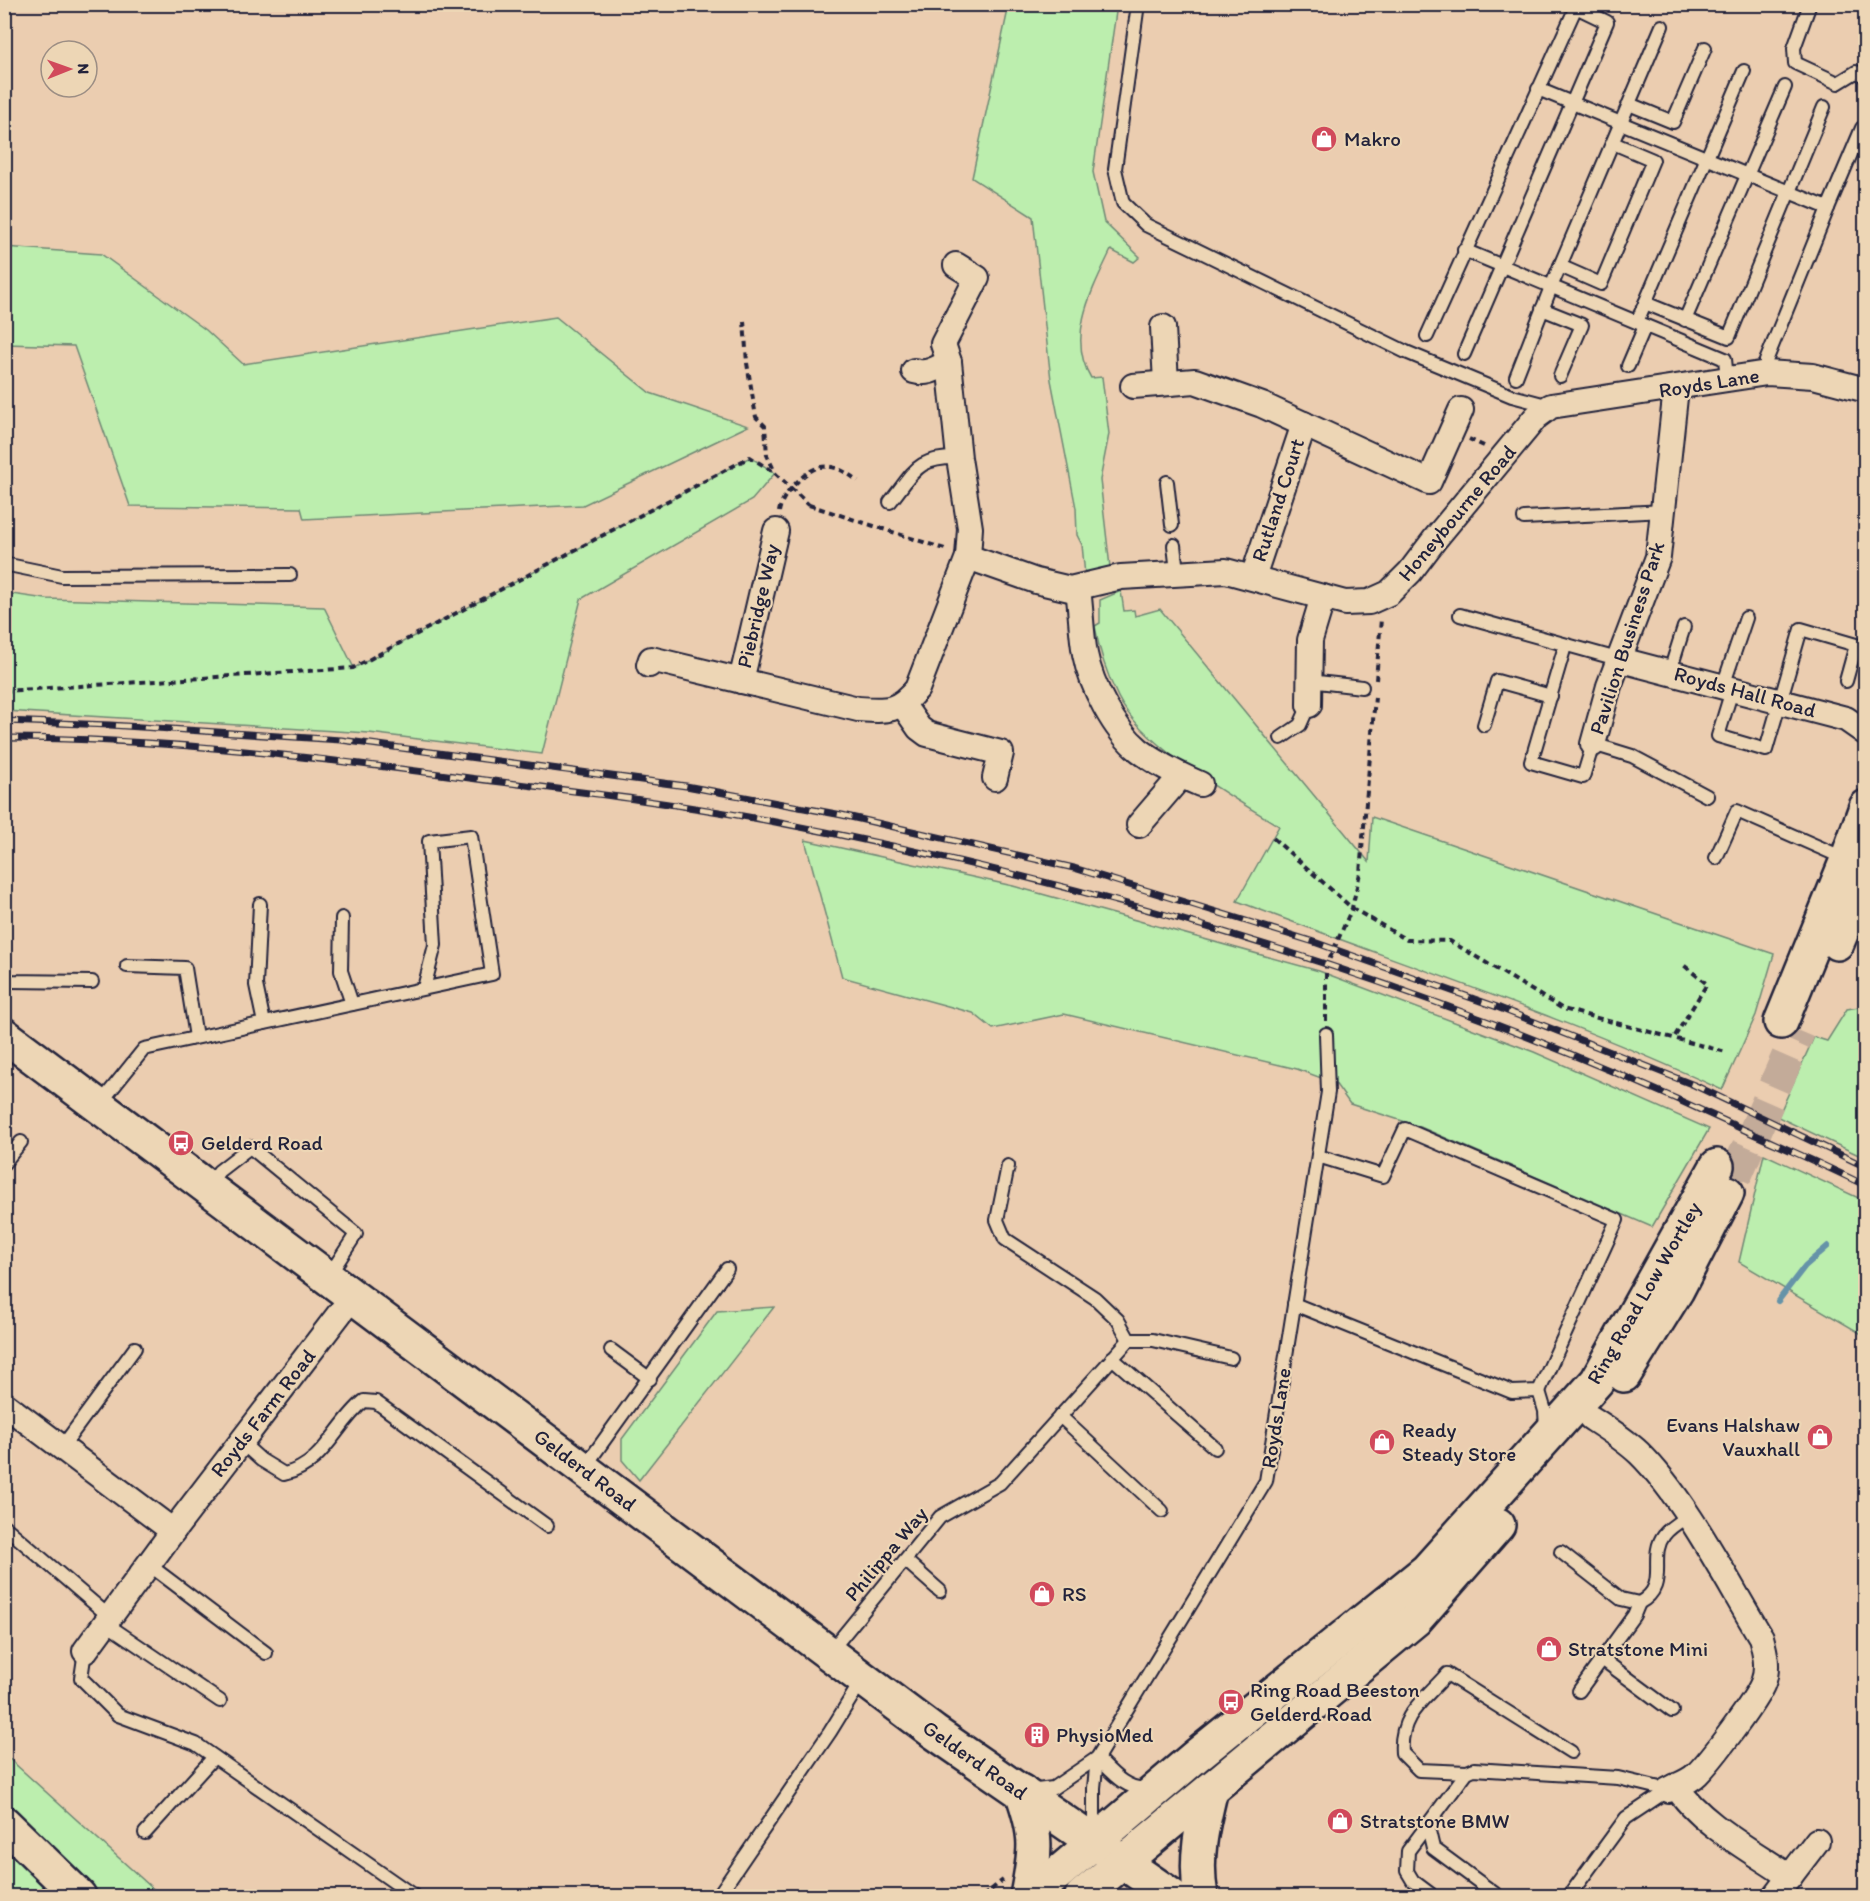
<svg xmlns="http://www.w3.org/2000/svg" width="1870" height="1901" font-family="Itim,sans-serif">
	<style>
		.green { fill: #bceeae; stroke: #6f8874; stroke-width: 1.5 }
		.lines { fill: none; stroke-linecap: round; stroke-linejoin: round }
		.stream { stroke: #6593a8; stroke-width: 6 }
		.trunk-tunnel { stroke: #c3ab99; stroke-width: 33; stroke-dasharray: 33 16; stroke-linecap: butt }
		.service-casing { stroke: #22223b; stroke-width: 16 }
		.minor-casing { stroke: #22223b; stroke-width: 28 }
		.primary-casing { stroke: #22223b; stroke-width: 38 }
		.trunk-casing { stroke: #22223b; stroke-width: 38 }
		.motorway-casing { stroke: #22223b; stroke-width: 38 }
		.path { stroke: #22223b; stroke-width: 4; stroke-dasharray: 6 4.5; stroke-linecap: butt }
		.service { stroke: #edd6b5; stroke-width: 12 }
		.minor { stroke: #edd6b5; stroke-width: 24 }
		.primary { stroke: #edd6b5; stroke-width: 33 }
		.trunk { stroke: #edd6b5; stroke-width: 33 }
		.motorway { stroke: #edd6b5; stroke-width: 33 }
		.rail-casing { stroke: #22223b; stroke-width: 7 }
		.rail { stroke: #edd6b5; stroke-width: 4.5; stroke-dasharray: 14; stroke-linecap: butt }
		.path-bridge { stroke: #22223b; stroke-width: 4; stroke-dasharray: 6 4.5; stroke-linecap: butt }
		.labels { text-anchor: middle; stroke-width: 4.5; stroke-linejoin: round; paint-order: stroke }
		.poi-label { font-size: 21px; fill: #22223b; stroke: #edd6b5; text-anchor: start }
		.street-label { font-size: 21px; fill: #22223b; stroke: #edd6b5 }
	</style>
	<rect width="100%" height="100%" fill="#ebcdb0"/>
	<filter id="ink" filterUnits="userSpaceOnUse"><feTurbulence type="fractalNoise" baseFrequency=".0167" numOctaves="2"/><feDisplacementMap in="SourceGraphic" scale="12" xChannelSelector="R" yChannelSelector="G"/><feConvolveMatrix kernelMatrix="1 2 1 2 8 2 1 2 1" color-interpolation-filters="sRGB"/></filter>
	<g filter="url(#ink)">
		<g class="green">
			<path d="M1009 5H1117L1093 172 1104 222 1140 257 1134 262 1111 250C1092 290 1066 337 1091 378L1102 377 1109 434 1100 480 1110 567 1085 575 1082 545 1077 535 1076 508 1051 380 1033 217 972 178Z"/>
			<polygon points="4,247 101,254 206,330 243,364 556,317 650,393 748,426 583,505 304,519 301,508 130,506 74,346 5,344"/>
			<polygon points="750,457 775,473 752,500 581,599 542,754 369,733 5,711 5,593 46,599 324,607 354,668"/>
			<path d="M1121 591 1124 611 1134 610 1135 616 1160 609 1369 862 1372 817 1774 954 1756 1015 1722 1090C1565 1016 1399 963 1237 901L1279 826C1232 797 1142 746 1118 697 1107 675 1099 650 1095 626L1100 623V600Z"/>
			<polygon points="805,840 1013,886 1319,971 1534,1052 1709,1129 1652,1227 1418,1126 1350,1104 1335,1083 1297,1069 1064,1014 993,1029 973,1013 842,977"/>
			<polygon points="1865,1006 1866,1006 1865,1158 1778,1117 1814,1037 1827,1041 1847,1009"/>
			<polygon points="1764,1154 1865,1201 1865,1336 1739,1262"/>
			<polygon points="774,1307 639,1480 622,1460 622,1439 717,1311"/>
			<polygon points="4,1754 161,1896 101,1896 5,1802"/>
			<polygon points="5,1847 55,1896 7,1896"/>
		</g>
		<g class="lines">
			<polyline class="stream" points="1778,1301 1805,1266 1828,1246"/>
			<polyline class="trunk-tunnel" points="1735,1177 1799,1031"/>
			<defs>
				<g id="service">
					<polyline points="1138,4 1115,169 1123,203 1146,225 1406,352 1512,396 1550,406"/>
					<polyline points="1810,4 1794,48 1795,63 1838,83 1856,72 1866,76"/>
					<polyline points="1538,89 1828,208 1766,361 1767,373"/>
					<polyline points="1629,104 1673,122 1705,48"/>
					<polyline points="1828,208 1862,128"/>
					<polyline points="1464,250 1725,359 1727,379"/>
					<polyline points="1560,266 1601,284 1653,160 1613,143"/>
					<polyline points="1645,303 1729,337 1824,107"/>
					<polyline points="1542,309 1582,325 1560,376"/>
					<polyline points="1685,320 1785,87"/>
					<polyline points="1637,322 1744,71"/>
					<polyline points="1427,336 1576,7 1607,22 1464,354"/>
					<polyline points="1628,366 1645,326"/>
					<polyline points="1516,377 1551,287 1662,26"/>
					<polyline points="1167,482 1172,525"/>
					<path d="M890 502C915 471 916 457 959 458"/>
					<polyline points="1524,518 1665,511"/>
					<polyline points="1174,545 1177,572"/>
					<polyline points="4,564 62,576 290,575"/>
					<polyline points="1460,615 1621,660"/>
					<polyline points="1565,646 1531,762 1583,777 1593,744 1632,756 1707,796"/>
					<polyline points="1670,671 1684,627"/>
					<polyline points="1309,681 1362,687"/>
					<polyline points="1723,686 1746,618"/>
					<polyline points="1732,690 1718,736 1766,750 1801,629 1856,645 1846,681"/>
					<polyline points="1484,725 1497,681 1551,696"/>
					<polyline points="1281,738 1300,725 1309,705"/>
					<polyline points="1716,858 1737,811 1846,859"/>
					<polyline points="260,904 256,985 264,1023"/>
					<polyline points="342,918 341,971 352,1004"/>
					<polyline points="127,966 185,968 196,1037"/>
					<polyline points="4,978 9,981 92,982"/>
					<polyline points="99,1105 144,1049 492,974 471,836 429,841 435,945 424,988"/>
					<polyline points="4,1163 21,1142"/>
					<polyline points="1008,1166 997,1220 1005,1239 1095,1298 1118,1320 1129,1340"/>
					<polyline points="208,1186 219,1171 250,1147 356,1234 328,1277"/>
					<polyline points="1294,1304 1512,1392 1539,1391 1617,1220 1405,1129 1383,1176 1318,1156"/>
					<polyline points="611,1350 650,1379"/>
					<polyline points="1112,1358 1215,1448"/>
					<polyline points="1539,1391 1545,1411 1546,1428"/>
					<polyline points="1060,1416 1162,1511"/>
					<path d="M241 1442 261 1460 284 1474C324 1465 335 1425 364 1401L376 1402 547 1526"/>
					<polyline points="62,1447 135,1348"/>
					<polyline points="584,1468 727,1269"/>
					<polyline points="4,1526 110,1617"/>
					<path d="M1561 1552 1621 1599 1639 1603C1671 1586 1647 1557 1664 1535 1670 1527 1679 1522 1687 1517"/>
					<polyline points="905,1560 940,1591"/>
					<polyline points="148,1564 266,1653"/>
					<polyline points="105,1623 220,1701"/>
					<polyline points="85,1651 81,1678 118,1715 196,1744 414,1896"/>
					<polyline points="829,1653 940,1517 1000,1483 1129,1340 1153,1340 1231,1358"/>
					<polyline points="1602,1659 1672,1711"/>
					<polyline points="1579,1691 1634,1615 1639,1603"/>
					<path d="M1467 1772 1419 1770 1402 1753C1399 1715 1423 1701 1447 1674L1571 1752"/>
					<path d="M1029 1791 1053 1788 1097 1758C1111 1772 1126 1791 1148 1788"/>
					<polyline points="1431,1823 1429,1831 1433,1848 1498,1896"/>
					<polyline points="145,1833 214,1757"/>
					<polyline points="1094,1836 1094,1788 1097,1758 1266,1481 1328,1092 1326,1034"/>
					<polyline points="718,1896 830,1732 862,1680"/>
					<polyline points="1433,1896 1413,1881 1407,1871 1408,1851 1467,1772 1474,1769 1618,1778 1668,1790"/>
					<polyline points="1569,1896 1626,1818 1668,1790"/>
				</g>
				<g id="minor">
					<polyline points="1163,327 1166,383"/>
					<path d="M914 371C928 375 937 368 949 362"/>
					<polyline points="1133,386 1195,381 1262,405 1429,482 1461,410"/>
					<polyline points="968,557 1036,581 1070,589 1121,577 1226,571 1345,603 1369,602 1389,593 1410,572 1435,539 1536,417 1551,406 1767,373 1813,376 1866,390"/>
					<polyline points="1253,577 1304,424"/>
					<path d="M1078 589C1081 610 1081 633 1085 654 1091 685 1114 730 1139 750 1157 764 1179 775 1200 784"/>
					<polyline points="1621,660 1846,719 1866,733"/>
					<path d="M649 665 651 659 858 709C888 711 897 712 917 689L968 557 970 528 959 458 949 362 943 344 977 278 956 265"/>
					<polyline points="741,681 776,531"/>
					<polyline points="903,705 919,728 927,734 1001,753 995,778"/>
					<polyline points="1309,705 1310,640 1323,597"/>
					<polyline points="1593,744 1609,686 1658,557 1676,388"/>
					<polyline points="1139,825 1181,776"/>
					<polyline points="4,1404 173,1531"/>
					<path d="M1591 1418C1608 1429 1624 1439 1639 1453 1685 1498 1727 1581 1761 1637 1765 1652 1769 1668 1763 1683 1756 1701 1711 1760 1697 1774 1689 1782 1678 1785 1668 1790"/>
					<polyline points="85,1651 173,1531 353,1296"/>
					<path d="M1676 1786C1699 1823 1754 1852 1790 1877"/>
					<polyline points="1775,1896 1817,1841"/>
				</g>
				<polyline id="primary" points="4,1035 934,1732 1172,1896"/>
				<g id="trunk">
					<polyline points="1837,943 1866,875"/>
					<polyline points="1781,1022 1847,860 1866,807"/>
					<polyline points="1624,1375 1677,1290 1727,1193"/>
					<path d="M1022 1792C1038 1837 1036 1850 1027 1896"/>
					<polyline points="1031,1896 1196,1756 1427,1570 1597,1381 1717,1166"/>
					<polyline points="1082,1896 1416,1619 1498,1525"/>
					<path d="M1201 1896C1194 1858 1202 1826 1211 1789"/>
				</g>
				<polyline id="motorway" points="4,1823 79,1896"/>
			</defs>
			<use href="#service" class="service-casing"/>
			<use href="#minor" class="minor-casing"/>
			<use href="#primary" class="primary-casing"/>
			<use href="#trunk" class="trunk-casing"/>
			<use href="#motorway" class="motorway-casing"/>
			<g class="path">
				<polyline points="744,321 747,363 756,417 765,426 767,455 775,472"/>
				<polyline points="1469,439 1484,446"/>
				<polyline points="809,505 948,550"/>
				<path d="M779 512C781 500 787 493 795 484 818 460 833 462 858 481"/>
				<polyline points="1376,680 1381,619"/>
				<polyline points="4,691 353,668 750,457 775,473"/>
				<polyline points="1273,838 1352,908 1407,940 1450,941 1563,1009 1726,1052"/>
				<polyline points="1326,1021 1326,967 1352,908 1360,873 1375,697"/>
				<polyline points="1675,1036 1707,984 1681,963"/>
				<polyline points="983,1896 1003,1880"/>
			</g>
			<use href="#service" class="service"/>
			<use href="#minor" class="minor"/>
			<use href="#primary" class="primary"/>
			<use href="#trunk" class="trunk"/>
			<use href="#motorway" class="motorway"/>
			<defs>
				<g id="rail">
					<polyline points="4,721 110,725 341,740 686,786 842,815 1074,868 1314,942 1497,1007 1694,1085 1866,1167"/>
					<path d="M4 738C163 738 321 758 477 779 573 791 670 802 765 820 1096 883 1419 980 1725 1121 1772 1143 1819 1162 1866 1186"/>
				</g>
			</defs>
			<use href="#rail" class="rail-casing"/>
			<use href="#rail" class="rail"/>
			<polyline class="path-bridge" points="775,473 809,505"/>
		</g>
	</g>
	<defs>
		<symbol id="shop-disc" viewBox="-11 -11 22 22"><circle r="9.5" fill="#d1495b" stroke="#edd6b5"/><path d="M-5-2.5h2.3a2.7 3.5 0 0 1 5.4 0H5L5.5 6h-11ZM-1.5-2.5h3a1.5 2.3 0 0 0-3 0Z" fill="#fff"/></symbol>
		<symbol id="bus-disc" viewBox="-11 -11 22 22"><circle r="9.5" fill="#d1495b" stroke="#edd6b5"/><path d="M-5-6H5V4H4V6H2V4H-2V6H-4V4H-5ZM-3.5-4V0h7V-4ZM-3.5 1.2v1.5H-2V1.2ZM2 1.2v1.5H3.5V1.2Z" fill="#fff"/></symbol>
		<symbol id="building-disc" viewBox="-11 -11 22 22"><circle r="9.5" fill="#d1495b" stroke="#edd6b5"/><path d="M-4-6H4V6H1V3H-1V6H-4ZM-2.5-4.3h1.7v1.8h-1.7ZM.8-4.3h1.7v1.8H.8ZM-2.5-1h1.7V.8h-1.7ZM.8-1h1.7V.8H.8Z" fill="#fff"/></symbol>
	</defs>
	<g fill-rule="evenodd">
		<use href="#shop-disc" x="1309" y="124" width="30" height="30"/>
		<use href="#bus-disc" x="166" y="1128" width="30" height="30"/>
		<use href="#shop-disc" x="1805" y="1422" width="30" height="30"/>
		<use href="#shop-disc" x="1367" y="1427" width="30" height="30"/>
		<use href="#shop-disc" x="1027" y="1579" width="30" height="30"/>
		<use href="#shop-disc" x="1534" y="1634" width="30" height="30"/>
		<use href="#bus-disc" x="1216" y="1687" width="30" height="30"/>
		<use href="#building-disc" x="1022" y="1720" width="30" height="30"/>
		<use href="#shop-disc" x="1325" y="1806" width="30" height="30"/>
	</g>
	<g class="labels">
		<g class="poi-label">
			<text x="1344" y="146">Makro</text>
			<text x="201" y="1150">Gelderd Road</text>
			<text x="1800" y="1432" text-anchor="end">Evans Halshaw<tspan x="1800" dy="24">Vauxhall</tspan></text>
			<text x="1402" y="1437">Ready<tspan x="1402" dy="24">Steady Store</tspan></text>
			<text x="1062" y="1601">RS</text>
			<text x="1568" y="1656">Stratstone Mini</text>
			<text x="1250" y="1697">Ring Road Beeston<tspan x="1250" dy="24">Gelderd Road</tspan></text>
			<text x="1056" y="1742">PhysioMed</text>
			<text x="1360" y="1828">Stratstone BMW</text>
		</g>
		<g class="street-label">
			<text transform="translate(1709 383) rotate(-9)" y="7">Royds Lane</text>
			<text transform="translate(1278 500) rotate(-72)" y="7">Rutland Court</text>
			<text transform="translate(1457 513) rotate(-50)" y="7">Honeybourne Road</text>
			<text transform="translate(758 606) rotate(-77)" y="7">Piebridge Way</text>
			<text transform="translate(1627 638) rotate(-72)" y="7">Pavilion Business Park</text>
			<text transform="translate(1745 692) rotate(15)" y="7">Royds Hall Road</text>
			<text transform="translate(1644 1293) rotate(-60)" y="7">Ring Road Low Wortley</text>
			<text transform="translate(263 1413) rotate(-52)" y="7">Royds Farm Road</text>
			<text transform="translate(1276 1418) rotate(-81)" y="7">Royds Lane</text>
			<text transform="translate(585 1470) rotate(37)" y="7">Gelderd Road</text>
			<text transform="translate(886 1554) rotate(-50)" y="7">Philippa Way</text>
			<text transform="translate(975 1760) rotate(35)" y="7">Gelderd Road</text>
		</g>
	</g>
	<rect width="1870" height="1901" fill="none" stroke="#edd6b5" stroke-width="24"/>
	<rect x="12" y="12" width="1846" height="1877" fill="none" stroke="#22223b" stroke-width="2" filter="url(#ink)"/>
	<g transform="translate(69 69) rotate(89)"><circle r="28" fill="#edd6b5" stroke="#9c8e84" stroke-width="1.5"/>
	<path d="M0-4.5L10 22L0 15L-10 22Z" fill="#d1495b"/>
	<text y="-9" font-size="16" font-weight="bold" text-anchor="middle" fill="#22223b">N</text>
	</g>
</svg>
